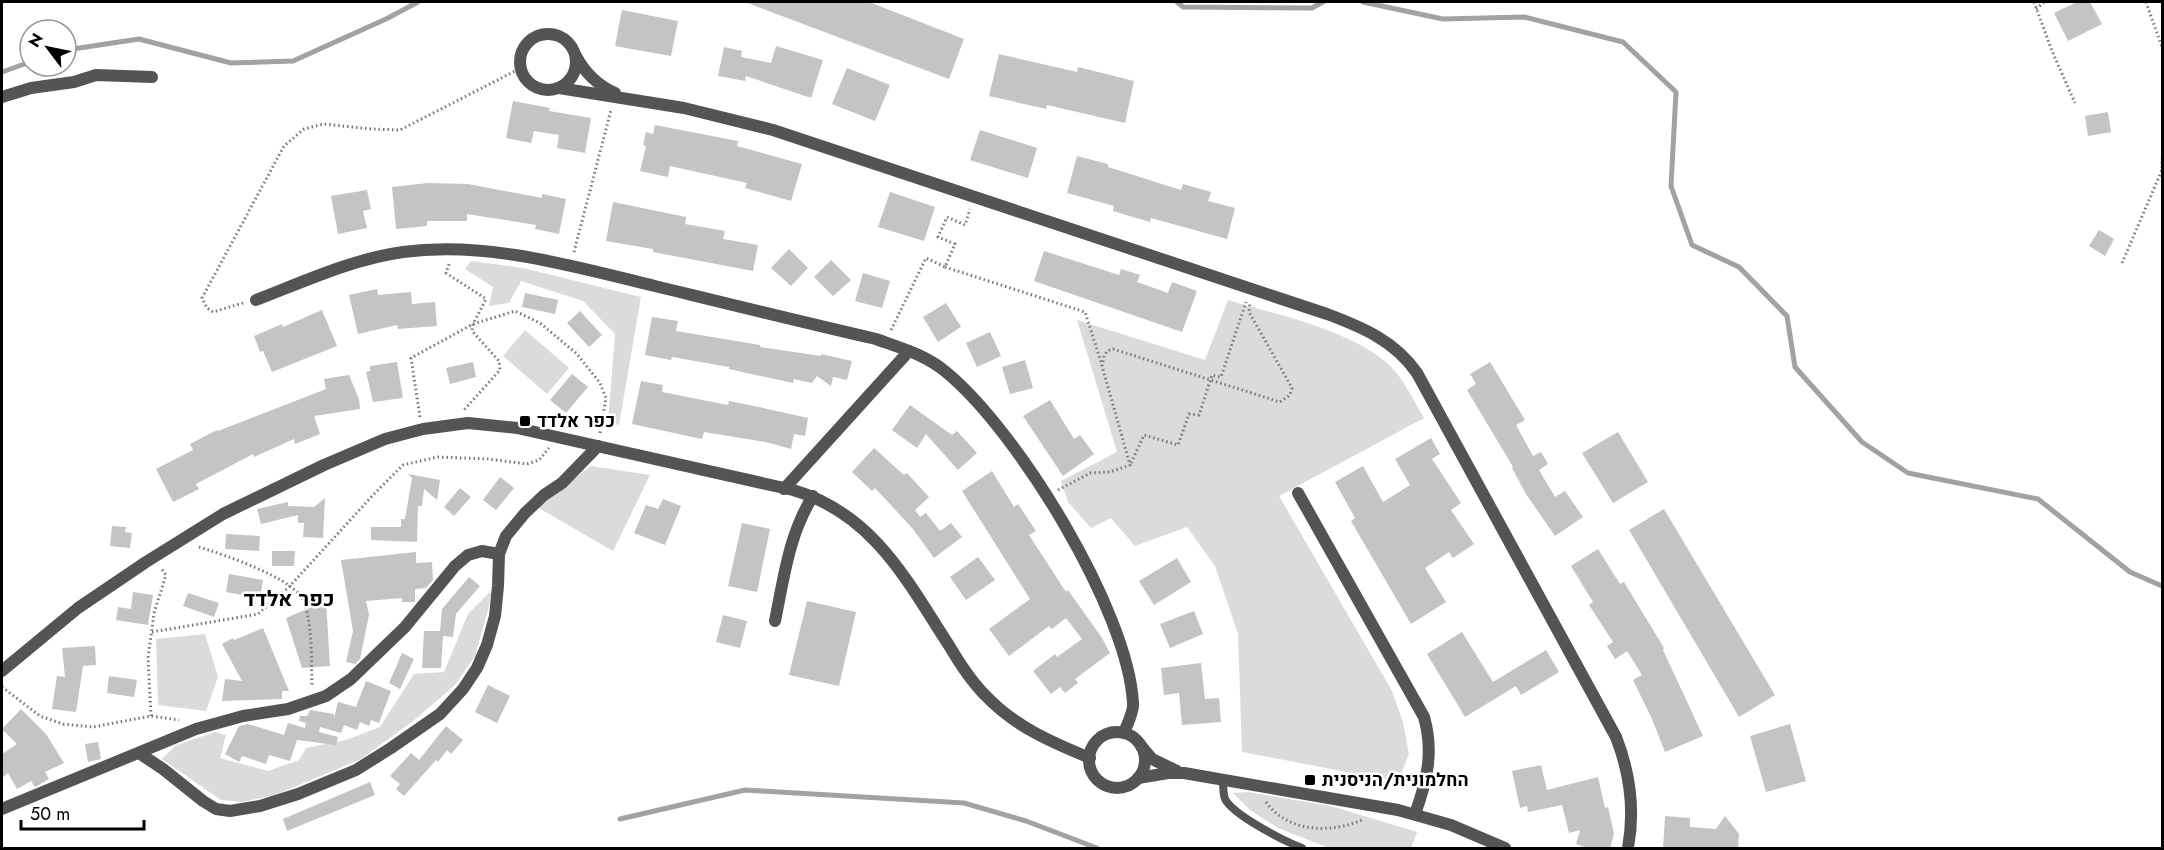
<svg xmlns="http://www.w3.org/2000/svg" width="2164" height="850" viewBox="0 0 2164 850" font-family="Jost,Heebo,sans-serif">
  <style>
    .green { fill: #dbdbdb }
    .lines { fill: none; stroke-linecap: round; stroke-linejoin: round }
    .stream { stroke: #a2a2a2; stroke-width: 5 }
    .building { fill: #c4c4c4 }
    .path { stroke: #767676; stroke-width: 3; stroke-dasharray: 1.5 3; stroke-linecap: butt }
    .service { stroke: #545454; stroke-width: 8 }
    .minor { stroke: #545454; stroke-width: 12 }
    .tertiary { stroke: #545454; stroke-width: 12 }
    .poi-dot { fill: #000; stroke: #fff; stroke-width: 2 }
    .labels { text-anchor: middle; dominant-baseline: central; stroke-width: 5; stroke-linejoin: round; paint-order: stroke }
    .poi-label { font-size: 18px; font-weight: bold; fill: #000; stroke: #fff; text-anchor: start }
    .quarter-label { font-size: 21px; font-weight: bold; fill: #000; stroke: #fff }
  </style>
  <rect width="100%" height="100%" fill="#fff"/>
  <g class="green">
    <polygon points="471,261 523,268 641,297 619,425 608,422 615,334 583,301 521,281 509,303 489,306 493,287 465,269"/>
    <path d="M1228,300C1278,315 1360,332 1395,371C1406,384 1415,403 1424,418L1279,496L1392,691L1403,722L1409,754L1399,779L1378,778L1242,752L1238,634L1215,566L1187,527L1135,546L1111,518L1091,528L1068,502L1061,481L1117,452L1077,320L1205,360Z"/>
    <polygon points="525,330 569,368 547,394 503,356"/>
    <polygon points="591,466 650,475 613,551 537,507"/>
    <polygon points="492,590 488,610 475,656 455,685 412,722 361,759 275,795 242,802 221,800 162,759 176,745 215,732 226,735 220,758 268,771 299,760 306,748 346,740 380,727 414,674 444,672 468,614"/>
    <polygon points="205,634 218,677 206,711 158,705 156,639"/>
    <polygon points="1248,792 1331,806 1417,832 1411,848 1329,848 1278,828 1250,810 1233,793"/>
  </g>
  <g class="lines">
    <g class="stream">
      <polyline points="1177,2 1183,7 1312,8 1323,2"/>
      <polyline points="1363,2 1443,19 1524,17 1623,42 1676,92 1671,186 1692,245 1739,267 1787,316 1795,367 1862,442 1908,473 2038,499 2130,572 2162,586"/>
      <polyline points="66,50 139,39 231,63 293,61 386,19 418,2"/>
      <polyline points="2,72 30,62"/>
      <polyline points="620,819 745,790 964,803 1026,821 1097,848"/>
    </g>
  </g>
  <g class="building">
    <polygon points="745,2 869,2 964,39 949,79"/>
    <polygon points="2077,2 2090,2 2102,24 2068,41 2054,13"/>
    <polygon points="622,10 678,21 671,56 615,46"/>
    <polygon points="776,46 823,60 811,98 746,76 745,81 718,76 724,47 742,51 741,57 771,63"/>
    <polygon points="999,54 1077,72 1078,67 1134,81 1125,123 1047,105 1046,109 989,96"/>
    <polygon points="847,68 890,85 875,121 832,104"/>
    <polygon points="513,101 550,108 549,111 591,118 585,153 557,148 559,135 534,131 531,143 506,138"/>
    <polygon points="2108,112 2111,132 2088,136 2085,116"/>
    <polygon points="655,125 738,141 737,146 802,164 791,201 745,188 747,183 670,166 668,177 640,171 646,146 643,145 646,132 653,134"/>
    <polygon points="980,130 1037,148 1028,178 970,160"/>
    <polygon points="1077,156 1108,164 1108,167 1181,190 1183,184 1211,192 1208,201 1235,208 1227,239 1151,218 1150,222 1113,211 1114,206 1067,193"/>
    <polygon points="428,183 468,184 542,198 542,194 566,199 559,234 535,229 536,225 467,214 467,221 427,221 427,226 396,229 392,187"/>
    <polygon points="367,190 371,209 363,211 367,228 338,234 331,196"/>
    <polygon points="890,192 935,207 924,241 878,227"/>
    <polygon points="613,202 686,217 685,224 725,231 723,239 758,245 753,271 653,252 653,249 606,241"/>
    <polygon points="2099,230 2114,239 2105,256 2089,246"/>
    <polygon points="789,249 808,268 791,286 771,268"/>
    <polygon points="1044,251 1119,275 1121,269 1140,275 1137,282 1168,293 1172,282 1197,291 1182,332 1034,281"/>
    <polygon points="831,260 851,280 833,296 814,277"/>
    <polygon points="863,273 890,281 882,308 855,301"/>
    <polygon points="377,289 378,295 411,292 412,304 435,302 437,326 398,329 397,325 358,334 349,295"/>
    <polygon points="525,293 558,300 555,314 522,307"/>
    <polygon points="946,303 961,327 938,342 923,317"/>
    <polygon points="322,310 337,346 272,372 263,351 260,352 254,336 282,324 283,327"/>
    <polygon points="580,311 602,335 589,347 567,323"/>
    <polygon points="652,317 678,321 676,331 760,345 760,347 821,356 821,354 852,361 847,380 833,377 831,386 817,376 812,383 794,379 793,383 729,369 729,367 672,357 671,360 645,355"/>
    <polygon points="990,332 1001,356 977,367 966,343"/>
    <polygon points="1025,360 1033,388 1010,394 1002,367"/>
    <polygon points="397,362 403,398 373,402 366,372 370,371 370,366"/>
    <polygon points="473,362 476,377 450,384 446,368"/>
    <polygon points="1490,362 1525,420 1516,425 1533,456 1541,452 1548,464 1539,470 1555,497 1565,491 1583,517 1555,536 1526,494 1512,468 1513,467 1467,390 1476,384 1470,374"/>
    <polygon points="572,374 588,387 566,413 550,400"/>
    <polygon points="349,375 359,399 360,409 314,416 320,434 295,444 294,439 254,457 253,454 196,484 199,489 173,502 156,469 193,450 190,444 217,430 218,431 326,389 324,379"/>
    <polygon points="641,381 663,385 662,392 728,405 729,401 759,407 808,418 805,436 794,434 791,449 766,442 704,432 702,439 632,424"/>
    <polygon points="1050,400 1074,439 1080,435 1094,454 1063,476 1023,416"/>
    <polygon points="910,405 952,435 957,431 977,453 958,470 926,434 917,448 892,430"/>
    <polygon points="1618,432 1648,482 1613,503 1582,453"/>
    <polygon points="1431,438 1440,454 1432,459 1461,503 1451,510 1474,544 1453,558 1449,552 1425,568 1446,602 1411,624 1351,521 1355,518 1335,482 1363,466 1383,502 1410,485 1395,459"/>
    <polygon points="874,448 904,475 907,473 929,497 915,510 920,517 926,513 940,531 951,523 962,537 934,558 913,529 875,488 872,491 852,472"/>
    <polygon points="992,471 1014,507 1018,504 1036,531 1029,535 1066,592 1068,590 1102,638 1110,653 1075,679 1078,683 1065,693 1060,687 1051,694 1033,671 1055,654 1057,657 1082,639 1066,618 1052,629 1049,626 1009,656 989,629 1030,599 962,491"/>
    <polygon points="408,474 440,480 437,500 424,489 422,506 418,506 417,542 371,540 371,527 401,527 401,519 405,519 412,478"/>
    <polygon points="500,477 514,488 496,510 483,500"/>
    <polygon points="460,488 471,497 454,516 444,507"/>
    <polygon points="325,498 323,538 303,537 304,523 298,523 298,515 261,524 257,509 288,502 288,506 314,507"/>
    <polygon points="663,499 681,506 665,545 634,533 646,505 658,509"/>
    <polygon points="1664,509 1775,695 1739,717 1629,530"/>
    <polygon points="742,523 770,529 757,592 728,586"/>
    <polygon points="112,526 126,527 125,532 132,533 130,548 110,546"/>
    <polygon points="226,534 260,536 259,551 225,549"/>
    <polygon points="1598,549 1620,584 1624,582 1664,648 1663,650 1703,736 1665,752 1652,719 1633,680 1642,675 1627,651 1615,659 1607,646 1613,642 1589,605 1593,602 1571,566"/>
    <polygon points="272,551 295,551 294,566 272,566"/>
    <polygon points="416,552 416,563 432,562 433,580 426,588 415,589 415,602 402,602 402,598 366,601 369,615 360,659 355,664 346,662 353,631 341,560"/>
    <polygon points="978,557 995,580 966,600 950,577"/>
    <polygon points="1177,558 1191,582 1154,605 1139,581"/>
    <polygon points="229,574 263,580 260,598 226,592"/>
    <polygon points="469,577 480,586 456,614 453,637 443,636 441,668 422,668 424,631 440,631 442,609"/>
    <polygon points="133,592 153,595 148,625 116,620 118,607 131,609"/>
    <polygon points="188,593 219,603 214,617 183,606"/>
    <polygon points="326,601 330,666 302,668 286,618"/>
    <polygon points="807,601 856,612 839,686 789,675"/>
    <polygon points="1194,611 1203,634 1170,648 1160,624"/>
    <polygon points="723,615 747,621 740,648 716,642"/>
    <polygon points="263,628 289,691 282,691 282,699 222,701 225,679 242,681 222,644 233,638 234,640"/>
    <polygon points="1462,632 1493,682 1546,650 1559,672 1521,695 1516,686 1465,717 1427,654"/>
    <polygon points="95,646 96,665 83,666 76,712 52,709 57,676 65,677 62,648"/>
    <polygon points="402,653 414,659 400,689 389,683"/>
    <polygon points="1201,663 1205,699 1219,698 1221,722 1182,725 1179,693 1164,695 1161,668"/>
    <polygon points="109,676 137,680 134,697 107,693"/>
    <polygon points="366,681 391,691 379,723 371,720 369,726 360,722 357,730 344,725 341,733 320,727 319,732 338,737 336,745 297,740 290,761 269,755 266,764 242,756 239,762 225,754 239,726 248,724 284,735 288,723 305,728 306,723 299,721 300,716 307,716 310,710 334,714 334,718 338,702 356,707"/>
    <polygon points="488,685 510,696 497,723 475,712"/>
    <polygon points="21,709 46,734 64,763 45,772 49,779 37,786 35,787 31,781 17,789 8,773 2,778 2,754 17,744 2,729"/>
    <polygon points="1790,724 1806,781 1766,792 1750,736"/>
    <polygon points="446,726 463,740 451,754 447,750 438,762 436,760 404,796 396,789 400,784 390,776 411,753 419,760"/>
    <polygon points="98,742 101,759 88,762 85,744"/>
    <polygon points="1541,765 1547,790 1598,777 1605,808 1608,807 1614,834 1610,849 1590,849 1576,844 1580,830 1569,833 1562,805 1528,812 1527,806 1520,808 1512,771"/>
    <polygon points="370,782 375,795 287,831 283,819"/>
    <polygon points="1665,816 1690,818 1690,827 1716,829 1725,816 1739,834 1738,849 1663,849"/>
  </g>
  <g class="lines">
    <g class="path">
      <polyline points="2034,2 2052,51 2075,103"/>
      <polyline points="2146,2 2162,47"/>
      <polyline points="2036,9 2044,2"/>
      <polyline points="574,252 611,110"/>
      <polyline points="2122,263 2162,170 2162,158"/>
      <polyline points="449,264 446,273 486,299 473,324 472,331 499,361 500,370 464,410"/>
      <polyline points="945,267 1085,312 1102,365"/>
      <polyline points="243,303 213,312 207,308 202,298 284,146 304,129 324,124 371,129 400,130 521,68"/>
      <polyline points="891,330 926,258 945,267 955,244 938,237 947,217 965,225 970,209"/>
      <polyline points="420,417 411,358 473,324 515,311 540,323 577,354 600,383 606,398 600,433"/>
      <polyline points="1131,463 1144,435 1178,445 1189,414 1199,415 1212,375 1221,377 1246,302"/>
      <polyline points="1058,490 1090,473 1110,472 1130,465 1102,366 1104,357 1107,351 1113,349 1280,402 1290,395 1292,388 1249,312 1250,303"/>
      <path d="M199,547C222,554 297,579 304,602C313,629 311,658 312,686"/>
      <polyline points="152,632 258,614 289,587 374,494 403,465 438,457 488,459 527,464 539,460 549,448"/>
      <polyline points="2,687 40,716 63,724 93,727 151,716 179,720"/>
      <polyline points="151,716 148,658 154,613 166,575 161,568"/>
      <path d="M1266,802C1288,833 1332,834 1364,819"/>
    </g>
    <path class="service" d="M1223,780C1223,786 1223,793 1225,799C1233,815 1284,841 1302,848"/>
    <g class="minor">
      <circle cx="548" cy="62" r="28"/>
      <path d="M576,56C585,73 597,85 615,93"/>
      <path d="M559,88L684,108L773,130L1327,314C1362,327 1395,341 1417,373L1616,737C1630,773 1635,810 1628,848"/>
      <polyline points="2,97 31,88 74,82 96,75 152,77"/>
      <path d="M256,300C303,282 352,259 403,252C488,241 572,266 655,286C729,304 802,322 876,339C901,348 926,355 946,372C1017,430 1128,610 1133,703C1134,712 1127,724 1124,733"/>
      <polyline points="784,489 909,351"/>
      <path d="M1298,493L1424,717C1434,752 1427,781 1415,814"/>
      <path d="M775,621C784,577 789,534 813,496"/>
      <polyline points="1141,746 1152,759 1177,771"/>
      <polyline points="139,753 163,769 203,801 216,809 230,811 260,806 298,794 356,770 391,748 440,714 463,689 477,668 487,645 495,616 498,586 499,554 506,536 525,513 544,495 562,483 598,446"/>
      <polyline points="1138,778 1168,773 1184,773 1398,810 1451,825 1505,848"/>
      <polyline points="2,809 196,729 243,716 288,709 326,696 351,679 405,627 455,566 468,555 482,551 499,554"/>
    </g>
    <g class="tertiary">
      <path d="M2,671L78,608L146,562L223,514L324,465L385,439L423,429L468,423L517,428L793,490C874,514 907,581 950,647C960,664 971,681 985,695C1014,726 1051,742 1090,758"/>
      <circle cx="1117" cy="760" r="28"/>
    </g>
  </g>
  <g class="poi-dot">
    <rect x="519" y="415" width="12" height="12" rx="3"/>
    <rect x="1304" y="774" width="12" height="12" rx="3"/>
  </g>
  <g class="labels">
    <g class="poi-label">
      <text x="537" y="421">כפר אלדד</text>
      <text x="1322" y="780">החלמונית/הניסנית</text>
    </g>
    <g class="quarter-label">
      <text x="289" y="599">כפר אלדד</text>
    </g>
  </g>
  <rect width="2164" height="850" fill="none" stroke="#000000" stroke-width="6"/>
  <g transform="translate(48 48) rotate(302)"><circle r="28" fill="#ffffff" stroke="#999999" stroke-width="1.5"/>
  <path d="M0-4.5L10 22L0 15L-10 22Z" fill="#000000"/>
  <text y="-9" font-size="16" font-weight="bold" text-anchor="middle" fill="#000000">N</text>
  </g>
  <path d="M21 820v9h123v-9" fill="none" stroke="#000000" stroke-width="3"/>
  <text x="30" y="820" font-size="18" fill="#000000" stroke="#ffffff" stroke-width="4.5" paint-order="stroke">50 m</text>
</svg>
